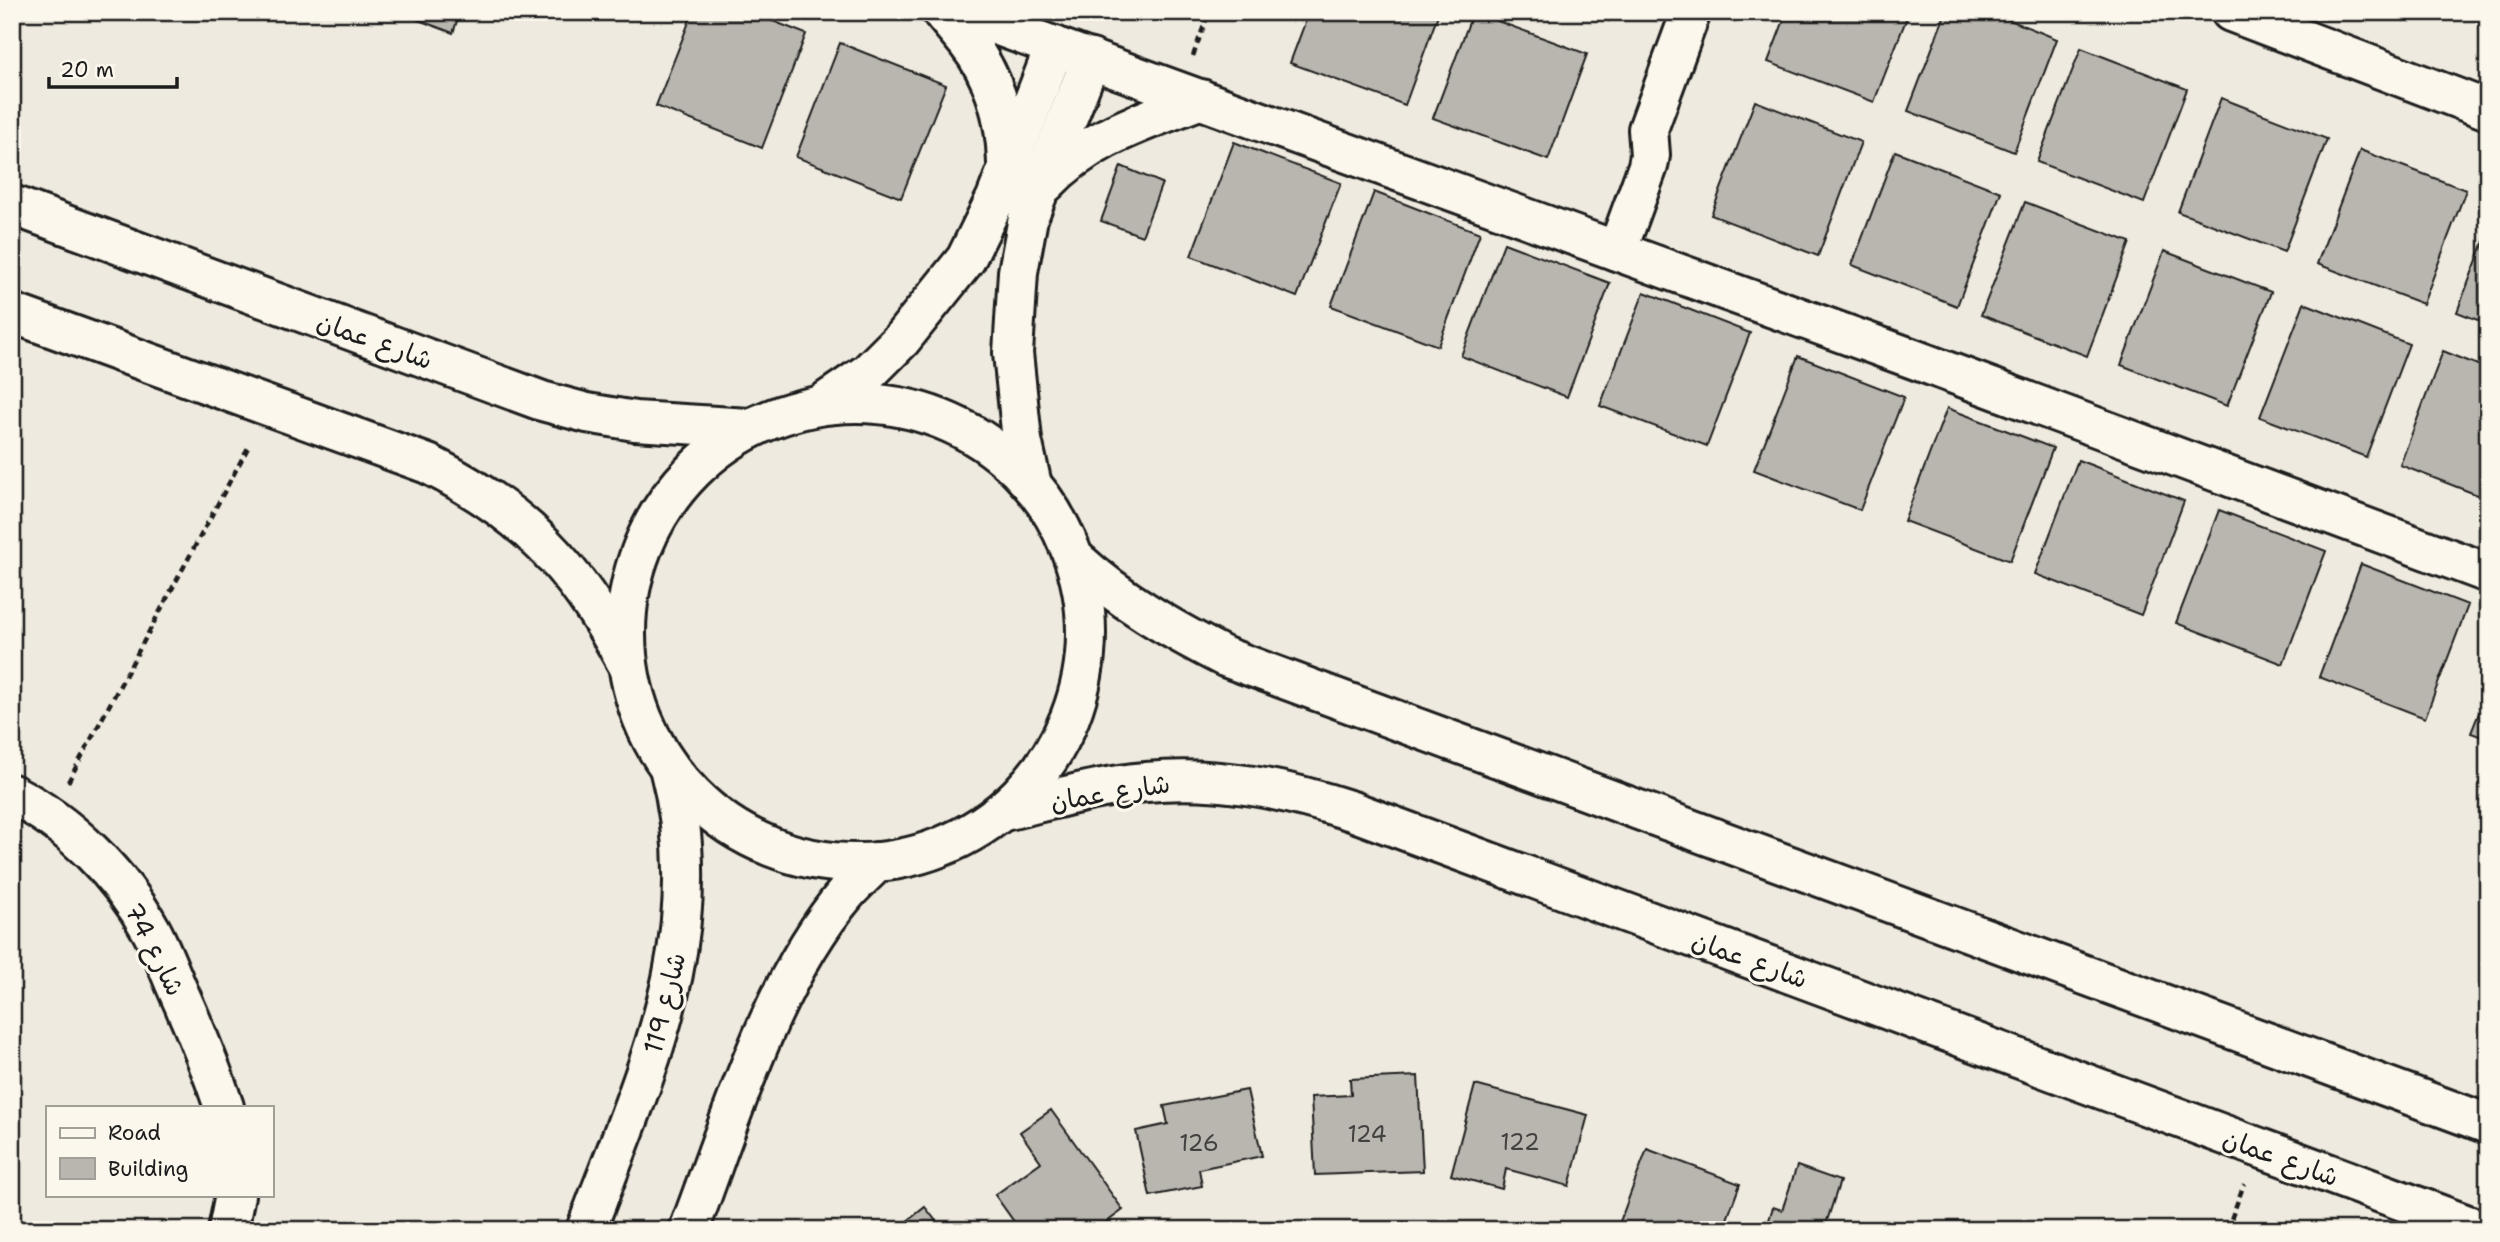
<svg xmlns="http://www.w3.org/2000/svg" width="2500" height="1242" viewBox="0 0 2500 1242" font-family="'Shantell Sans','Playpen Sans Arabic',sans-serif">
  <style>
    .building { fill: #b9b6af; stroke: #1c1c1c; stroke-width: 2 }
    .lines { fill: none; stroke-linecap: round; stroke-linejoin: round }
    .minor-casing { stroke: #1c1c1c; stroke-width: 44 }
    .major-casing { stroke: #1c1c1c; stroke-width: 44 }
    .path { stroke: #1c1c1c; stroke-width: 4.5; stroke-dasharray: 7 5; stroke-linecap: butt }
    .minor { stroke: #fbf7ec; stroke-width: 38 }
    .major { stroke: #fbf7ec; stroke-width: 38 }
    .labels { text-anchor: middle; dominant-baseline: central; stroke-width: 6; stroke-linejoin: round; paint-order: stroke }
    .number-label { font-size: 23px; fill: #434241 }
    .street-label { font-size: 26px; fill: #1c1c1c; stroke: #fbf7ec }
  </style>
  <rect width="100%" height="100%" fill="#eeeadf"/>
  <filter id="ink" filterUnits="userSpaceOnUse"><feTurbulence type="fractalNoise" baseFrequency=".0143" numOctaves="2"/><feDisplacementMap in="SourceGraphic" scale="14" xChannelSelector="R" yChannelSelector="G"/><feConvolveMatrix kernelMatrix="1 2 1 2 8 2 1 2 1" color-interpolation-filters="sRGB"/></filter>
  <g filter="url(#ink)">
    <g class="building">
      <polygon points="397,12 460,12 453,33"/>
      <polygon points="693,12 750,12 806,34 762,148 656,106"/>
      <polygon points="1309,12 1439,12 1405,105 1290,63"/>
      <polygon points="1473,12 1587,54 1548,160 1433,118"/>
      <polygon points="1586,12 1612,12 1609,21"/>
      <polygon points="1787,12 1909,12 1874,102 1768,62"/>
      <polygon points="1946,12 1990,12 2057,39 2014,152 1908,111"/>
      <polygon points="2467,12 2488,12 2488,22"/>
      <polygon points="840,43 946,85 901,198 796,157"/>
      <polygon points="2081,48 2187,89 2144,203 2037,162"/>
      <polygon points="2221,98 2327,139 2284,252 2178,212"/>
      <polygon points="1755,101 1861,142 1818,256 1711,215"/>
      <polygon points="1234,142 1341,183 1297,297 1191,256"/>
      <polygon points="2360,150 2466,190 2423,304 2317,264"/>
      <polygon points="1895,151 2001,192 1957,306 1852,265"/>
      <polygon points="1121,166 1162,183 1142,236 1101,221"/>
      <polygon points="1374,192 1480,233 1438,346 1331,306"/>
      <polygon points="2025,202 2130,242 2087,356 1981,315"/>
      <polygon points="2488,231 2488,324 2457,312"/>
      <polygon points="1504,243 1610,283 1567,397 1461,356"/>
      <polygon points="2164,251 2271,292 2227,406 2121,365"/>
      <polygon points="1644,292 1750,333 1707,446 1600,406"/>
      <polygon points="2304,303 2409,344 2366,457 2260,417"/>
      <polygon points="2443,351 2488,369 2488,499 2400,465"/>
      <polygon points="1798,356 1904,397 1860,510 1754,470"/>
      <polygon points="1947,408 2053,448 2010,561 1904,521"/>
      <polygon points="2078,460 2184,501 2141,615 2035,574"/>
      <polygon points="2219,510 2326,551 2283,664 2176,623"/>
      <polygon points="2361,564 2468,605 2425,718 2319,677"/>
      <polygon points="2488,690 2488,739 2471,733"/>
      <polygon points="1418,1076 1423,1171 1315,1175 1311,1097 1351,1095 1350,1079"/>
      <polygon points="1475,1085 1588,1115 1569,1186 1506,1169 1502,1189 1451,1175"/>
      <polygon points="1247,1090 1262,1156 1199,1169 1202,1186 1150,1196 1136,1131 1168,1124 1164,1106"/>
      <polygon points="1051,1110 1123,1210 1096,1230 1020,1230 995,1195 1041,1162 1020,1132"/>
      <polygon points="1647,1149 1740,1184 1723,1230 1626,1230 1618,1227"/>
      <polygon points="1797,1166 1840,1181 1824,1230 1766,1230 1773,1207 1782,1210"/>
      <polygon points="925,1207 943,1230 896,1230"/>
    </g>
    <g class="lines">
      <defs>
        <g id="minor">
          <path d="M942,12C950,22 959,32 967,42C995,77 1006,119 1007,163"/>
          <polyline points="960,12 1911,358 2488,573"/>
          <polyline points="2231,12 2488,110"/>
          <path d="M1045,184C1087,138 1145,121 1201,99"/>
          <polyline points="1617,251 1648,166 1650,155 1648,129 1691,12"/>
          <polyline points="824,403 868,373 901,340 966,259 996,198 1055,46"/>
          <polyline points="1032,485 1022,440 1013,353 1018,272 1028,218 1091,59"/>
          <path d="M12,794C70,824 120,874 151,930C162,950 170,973 179,993C196,1031 211,1068 224,1107"/>
          <polyline points="228,1230 235,1195"/>
          <path d="M586,1230C644,1075 714,936 669,767"/>
          <path d="M689,1230C731,1120 770,983 847,892C856,882 867,872 877,862"/>
        </g>
        <g id="major">
          <polyline points="12,205 542,401 587,413 635,421 749,428"/>
          <path d="M12,313L428,464C524,512 575,566 625,660"/>
          <circle cx="856" cy="633" r="230"/>
          <path d="M1075,559C1120,600 1170,629 1225,657L2488,1124"/>
          <path d="M1004,811C1051,800 1098,786 1146,782C1217,775 1285,789 1352,811L2481,1230"/>
        </g>
      </defs>
      <use href="#minor" class="minor-casing"/>
      <use href="#major" class="major-casing"/>
      <g class="path">
        <polyline points="1193,56 1206,20"/>
        <polyline points="68,782 250,444"/>
        <polyline points="2227,1230 2244,1184"/>
      </g>
      <use href="#minor" class="minor"/>
      <use href="#major" class="major"/>
    </g>
  </g>
  <g class="labels">
    <g class="number-label">
      <text x="1367" y="1134">124</text>
      <text x="1520" y="1142">122</text>
      <text x="1199" y="1143">126</text>
    </g>
    <g class="street-label">
      <text transform="translate(375 340) rotate(20)">شارع عمان</text>
      <text transform="translate(1110 792) rotate(-9)">شارع عمان</text>
      <text transform="translate(155 949) rotate(63)">شارع 74</text>
      <text transform="translate(1750 959) rotate(20)">شارع عمان</text>
      <text transform="translate(664 1003) rotate(-76)">شارع 119</text>
      <text transform="translate(2281 1157) rotate(20)">شارع عمان</text>
    </g>
  </g>
  <rect width="2500" height="1242" fill="none" stroke="#fbf7ec" stroke-width="42"/>
  <rect x="21" y="21" width="2458" height="1200" fill="none" stroke="#1c1c1c" stroke-width="2.5" filter="url(#ink)"/>
  <rect x="46" y="1106" width="228" height="91" fill="#fbf7ec" stroke="#a29f99" stroke-width="2"/>
  <rect x="60" y="1128" width="35" height="10" fill="#fbf7ec" stroke="#a29f99" stroke-width="2"/>
  <text x="108" y="1140" font-size="21" fill="#1c1c1c">Road</text>
  <rect x="60" y="1158" width="35" height="21" fill="#b9b6af" stroke="#a29f99" stroke-width="2"/>
  <text x="108" y="1176" font-size="21" fill="#1c1c1c">Building</text>
  <path d="M49 77v10h128v-10" fill="none" stroke="#1c1c1c" stroke-width="3.5"/>
  <text x="60" y="77" font-size="21" fill="#1c1c1c" stroke="#fbf7ec" stroke-width="5" paint-order="stroke">20 m</text>
</svg>
